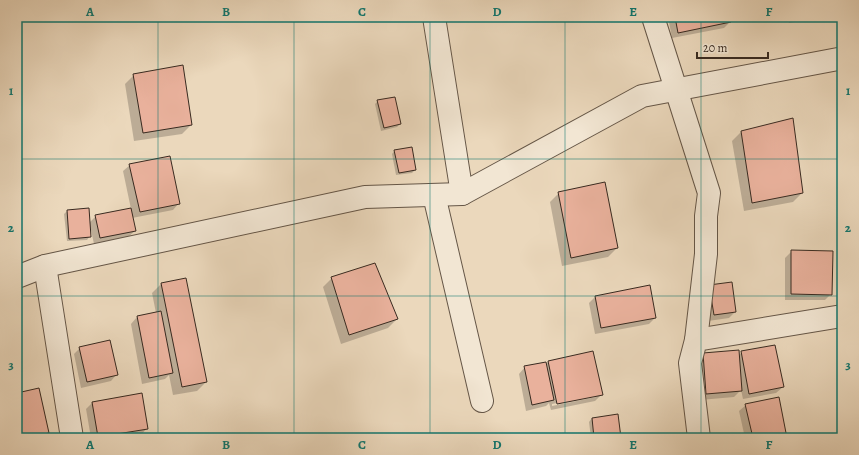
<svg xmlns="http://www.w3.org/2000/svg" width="859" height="455" viewBox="0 0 859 455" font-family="Alegreya,serif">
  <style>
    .shadow { fill: #0003; fill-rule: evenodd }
    .building { fill: #e9b19c; stroke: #382a20 }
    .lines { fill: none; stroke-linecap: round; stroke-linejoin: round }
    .minor-casing { stroke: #655647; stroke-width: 24 }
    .minor { stroke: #f2e6d3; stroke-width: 22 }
    .grid { fill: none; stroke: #0f766e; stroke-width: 1; stroke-opacity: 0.55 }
    .neatline { fill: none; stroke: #0f766e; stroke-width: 1.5 }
    .grid-label { font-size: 13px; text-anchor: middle; font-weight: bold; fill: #0f766e }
  </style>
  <rect width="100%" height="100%" fill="#ebd8bc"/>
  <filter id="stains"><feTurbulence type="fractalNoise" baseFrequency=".005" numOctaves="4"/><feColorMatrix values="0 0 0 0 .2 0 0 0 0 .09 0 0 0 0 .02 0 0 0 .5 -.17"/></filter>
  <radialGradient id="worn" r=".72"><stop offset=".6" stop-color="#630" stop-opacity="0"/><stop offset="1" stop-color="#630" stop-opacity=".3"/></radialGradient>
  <g class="shadow">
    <polygon points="668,17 729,17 730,22 724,28 672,38"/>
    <polygon points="788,17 821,17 789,23"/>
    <polygon points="134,75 191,125 182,134 134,141 125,84"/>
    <polygon points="378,101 400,124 397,127 381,131 375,104"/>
    <polygon points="741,132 802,193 793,202 744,211 732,141"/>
    <polygon points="395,150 415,170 412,173 396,175 392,154"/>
    <polygon points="130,165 179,203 173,210 132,218 135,231 128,237 94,244 91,230 90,230 90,236 87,240 67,241 64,214 67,211 89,223 96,216 131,209 123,171"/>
    <polygon points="559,193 617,248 608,257 562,266 550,202"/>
    <polygon points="792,251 831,294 825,300 785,300 785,258"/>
    <polygon points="332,278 397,319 388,328 341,344 323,287"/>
    <polygon points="185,279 206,382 197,391 173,395 169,375 165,379 142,384 131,324 137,317 156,313 152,293 161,284"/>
    <polygon points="703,293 735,312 729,318 708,321"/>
    <polygon points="595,297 655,318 649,324 595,334 589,303"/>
    <polygon points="80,348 117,374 111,381 81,388 74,354"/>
    <polygon points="742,352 783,387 776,393 743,399 741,390 734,397 700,400 697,360 704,353 738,356"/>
    <path d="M548,362L602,394L595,401L551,410L549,403L546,406L526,411L519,374L525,367L545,365ZM596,395V397L552,406V404Z"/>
    <polygon points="17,394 48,432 42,438 17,438"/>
    <polygon points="92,403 147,428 141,435 122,438 91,438 86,409"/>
    <polygon points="746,405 786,438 745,438 739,411"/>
    <polygon points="592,418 619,438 591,438 589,422"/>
  </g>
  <g class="building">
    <polygon points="675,17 730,17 731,22 678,33"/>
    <polygon points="183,65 192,125 143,133 133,74"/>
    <polygon points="395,97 401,124 384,128 377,100"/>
    <polygon points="793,118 803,193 752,203 741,131"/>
    <polygon points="412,147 416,170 399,173 394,150"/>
    <polygon points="170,156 180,204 140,212 129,164"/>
    <polygon points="605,182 618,248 571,258 558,192"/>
    <polygon points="89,208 91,237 69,239 67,210"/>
    <polygon points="131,208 136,231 100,238 95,215"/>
    <polygon points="791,250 833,251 832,295 791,294"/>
    <polygon points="375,263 398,319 349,335 331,277"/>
    <polygon points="186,278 207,382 182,387 161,283"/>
    <polygon points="732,282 736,312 714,315 709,285"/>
    <polygon points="650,285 656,318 601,328 595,296"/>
    <polygon points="161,311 173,373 149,378 137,316"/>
    <polygon points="110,340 118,375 87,382 79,347"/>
    <polygon points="775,345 784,387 749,394 741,351"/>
    <polygon points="739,350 742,391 706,394 703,353"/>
    <polygon points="593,351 603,395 557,404 548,361"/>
    <polygon points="546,362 554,400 532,405 524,366"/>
    <polygon points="39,388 49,433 23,438 17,438 17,393"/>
    <polygon points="142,393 148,429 98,437 92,402"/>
    <polygon points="779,397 787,438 753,438 745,404"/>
    <polygon points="618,414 621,438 594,438 592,418"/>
  </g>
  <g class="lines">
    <defs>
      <g id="minor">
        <polyline points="434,17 462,194"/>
        <polyline points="653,17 709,193 706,216 706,254 696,340"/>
        <polyline points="434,195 482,401"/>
        <polyline points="45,266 72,438"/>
        <polyline points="17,277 45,266 365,197 462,194 642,96 838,59 842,59"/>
        <polyline points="699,438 690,363 696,340 842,316"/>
      </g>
    </defs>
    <use href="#minor" class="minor-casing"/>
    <use href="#minor" class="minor"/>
  </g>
  <path class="grid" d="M158,17V438M294,17V438M430,17V438M565,17V438M701,17V438M17,159H842M17,296H842"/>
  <rect width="859" height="455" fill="none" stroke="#ebd8bc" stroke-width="44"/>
  <path d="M697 52v6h71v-6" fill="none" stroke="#382a20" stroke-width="2"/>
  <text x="703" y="52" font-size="12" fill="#382a20" stroke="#f2e6d3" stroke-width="3" paint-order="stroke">20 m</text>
  <rect x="22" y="22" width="815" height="411" class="neatline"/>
  <g class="grid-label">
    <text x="90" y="16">A</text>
    <text x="226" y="16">B</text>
    <text x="362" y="16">C</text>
    <text x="497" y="16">D</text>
    <text x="633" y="16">E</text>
    <text x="769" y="16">F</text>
    <text x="11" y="95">1</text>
    <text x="848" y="95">1</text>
    <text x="11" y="232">2</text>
    <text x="848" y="232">2</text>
    <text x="11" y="369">3</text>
    <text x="848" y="369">3</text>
    <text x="90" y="449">A</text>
    <text x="226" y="449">B</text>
    <text x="362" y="449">C</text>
    <text x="497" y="449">D</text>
    <text x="633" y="449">E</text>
    <text x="769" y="449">F</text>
  </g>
  <rect width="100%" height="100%" filter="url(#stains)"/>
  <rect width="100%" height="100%" fill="url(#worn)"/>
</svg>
